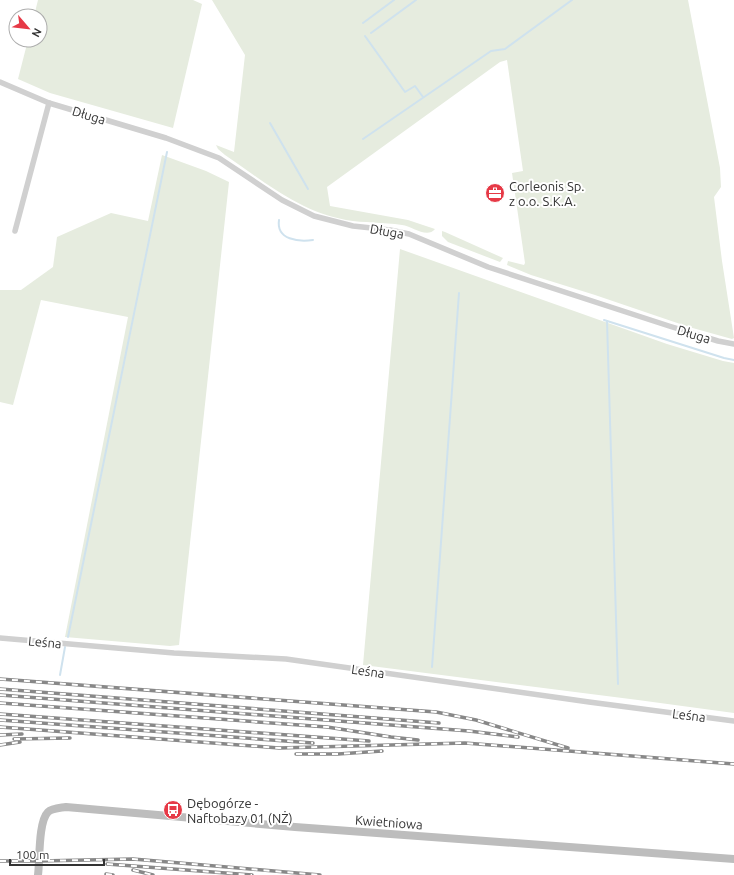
<svg xmlns="http://www.w3.org/2000/svg" width="734" height="875" viewBox="0 0 734 875" font-family="Ubuntu,sans-serif">
  <style>
    .green { fill: #e6ecdf }
    .lines { fill: none; stroke-linecap: round; stroke-linejoin: round }
    .stream { stroke: #cfe2ee; stroke-width: 2 }
    .street { stroke: #d0d0d0; stroke-width: 5.5 }
    .secondary { stroke: #bdbdbd; stroke-width: 8 }
    .rail-casing { stroke: #888; stroke-width: 3.5 }
    .rail { stroke: #fff; stroke-width: 2; stroke-dasharray: 6; stroke-linecap: butt }
    .labels { text-anchor: middle; dominant-baseline: central; stroke-width: 4; stroke-linejoin: round; paint-order: stroke }
    .street-label { font-size: 13px; fill: #333; stroke: #fff }
    .poi-label { font-size: 13px; fill: #333; stroke: #fff; text-anchor: start }
  </style>
  <rect width="100%" height="100%" fill="#fff"/>
  <g class="green">
    <polygon points="38,0 193,0 202,4 173,128 50,93 18,79 28,40 40,40 40,16 34,16"/>
    <path d="M212,0H688L720,168L721,187L714,197L722,261L734,338L732,339L689,327L595,295L531,275L507,265L508,261L524,265L525,263L512,173L523,171L507,60L500,62L327,187L330,206L408,220L435,229C427,239 412,226 402,225C383,222 364,223 346,220C300,212 263,181 225,155L218,149L216,145L234,152L245,55Z"/>
    <polygon points="162,155 206,171 229,182 179,645 170,646 65,637 128,317 41,300 13,405 0,402 0,290 21,290 53,267 57,237 111,213 148,221"/>
    <polygon points="442,231 445,232 503,258 500,262 448,242 442,236"/>
    <polygon points="400,249 667,344 723,361 734,363 734,713 638,700 363,665"/>
  </g>
  <g class="lines">
    <g class="stream">
      <polyline points="363,23 394,0"/>
      <polyline points="371,33 416,0"/>
      <polyline points="365,36 405,92 415,86 423,97"/>
      <polyline points="270,123 308,189"/>
      <polyline points="363,139 491,51 505,49 572,0"/>
      <path d="M279,220C276,240 299,242 313,240"/>
      <polyline points="604,320 724,358 734,360"/>
      <polyline points="607,321 618,684"/>
      <polyline points="68,637 167,152"/>
      <polyline points="432,667 459,293"/>
      <polyline points="60,675 65,647"/>
    </g>
    <g class="street">
      <polyline points="0,82 49,103 166,138 219,158 282,200 314,216 353,226 390,230 409,234 488,267 669,326 718,341 734,344"/>
      <polyline points="15,231 49,103"/>
      <polyline points="0,638 174,653 286,659 589,702 734,721"/>
    </g>
    <path class="secondary" d="M38,875C40,861 38,822 48,812C52,808 60,808 66,807L295,827L734,859"/>
    <defs>
      <g id="rail">
        <polyline points="0,679 436,712 476,720 568,748"/>
        <polyline points="0,689 439,723"/>
        <polyline points="0,695 469,731 518,737"/>
        <polyline points="0,703 327,727 391,737 418,740"/>
        <polyline points="0,714 369,741"/>
        <polyline points="0,720 313,743"/>
        <polyline points="0,727 279,748 465,743 734,764"/>
        <polyline points="0,735 22,734"/>
        <polyline points="14,739 70,738"/>
        <polyline points="0,745 20,742"/>
        <polyline points="296,754 338,754 382,751"/>
        <polyline points="0,861 40,861 133,859 320,875"/>
        <polyline points="107,864 252,875"/>
        <polyline points="133,870 153,875"/>
        <polyline points="106,874 113,875"/>
      </g>
    </defs>
    <use href="#rail" class="rail-casing"/>
    <use href="#rail" class="rail"/>
  </g>
  <defs>
    <symbol id="office-disc" viewBox="-11 -11 22 22"><circle r="9.5" fill="#e63946" stroke="#fff"/><path d="M-6-3h4V-5.5h4V-3h4V5H-6ZM-1-4.5V-3h2v-1.5ZM-6 0V1H6V0Z" fill="#fff"/></symbol>
    <symbol id="bus-disc" viewBox="-11 -11 22 22"><circle r="9.5" fill="#e63946" stroke="#fff"/><path d="M-5-6H5V4H4V6H2V4H-2V6H-4V4H-5ZM-3.5-4V0h7V-4ZM-3.5 1.2v1.5H-2V1.2ZM2 1.2v1.5H3.5V1.2Z" fill="#fff"/></symbol>
  </defs>
  <g fill-rule="evenodd">
    <use href="#office-disc" x="484" y="182" width="22" height="22"/>
    <use href="#bus-disc" x="162" y="799" width="22" height="22"/>
  </g>
  <g class="labels">
    <g class="street-label">
      <text transform="translate(89 115) rotate(17)">Długa</text>
      <text transform="translate(387 231) rotate(10)">Długa</text>
      <text transform="translate(694 334) rotate(17)">Długa</text>
      <text transform="translate(45 642) rotate(5)">Leśna</text>
      <text transform="translate(368 671) rotate(8)">Leśna</text>
      <text transform="translate(689 715) rotate(7)">Leśna</text>
      <text transform="translate(389 822) rotate(4)">Kwietniowa</text>
    </g>
    <g class="poi-label">
      <text x="509" y="186">Corleonis Sp.<tspan x="509" dy="15">z o.o. S.K.A.</tspan></text>
      <text x="187" y="803">Dębogórze -<tspan x="187" dy="15">Naftobazy 01 (NŻ)</tspan></text>
    </g>
  </g>
  <g transform="translate(28 28) rotate(118)"><circle r="19" fill="#ffffff" stroke="#adadad"/>
  <path d="M0-3L7 15L0 10L-7 15Z" fill="#e63946"/>
  <text y="-6" font-size="11" font-weight="bold" text-anchor="middle" fill="#333333">N</text>
  </g>
  <path d="M10 859v6h94v-6" fill="none" stroke="#333333" stroke-width="2"/>
  <text x="16" y="859" font-size="12" fill="#333333" stroke="#ffffff" stroke-width="3" paint-order="stroke">100 m</text>
</svg>
